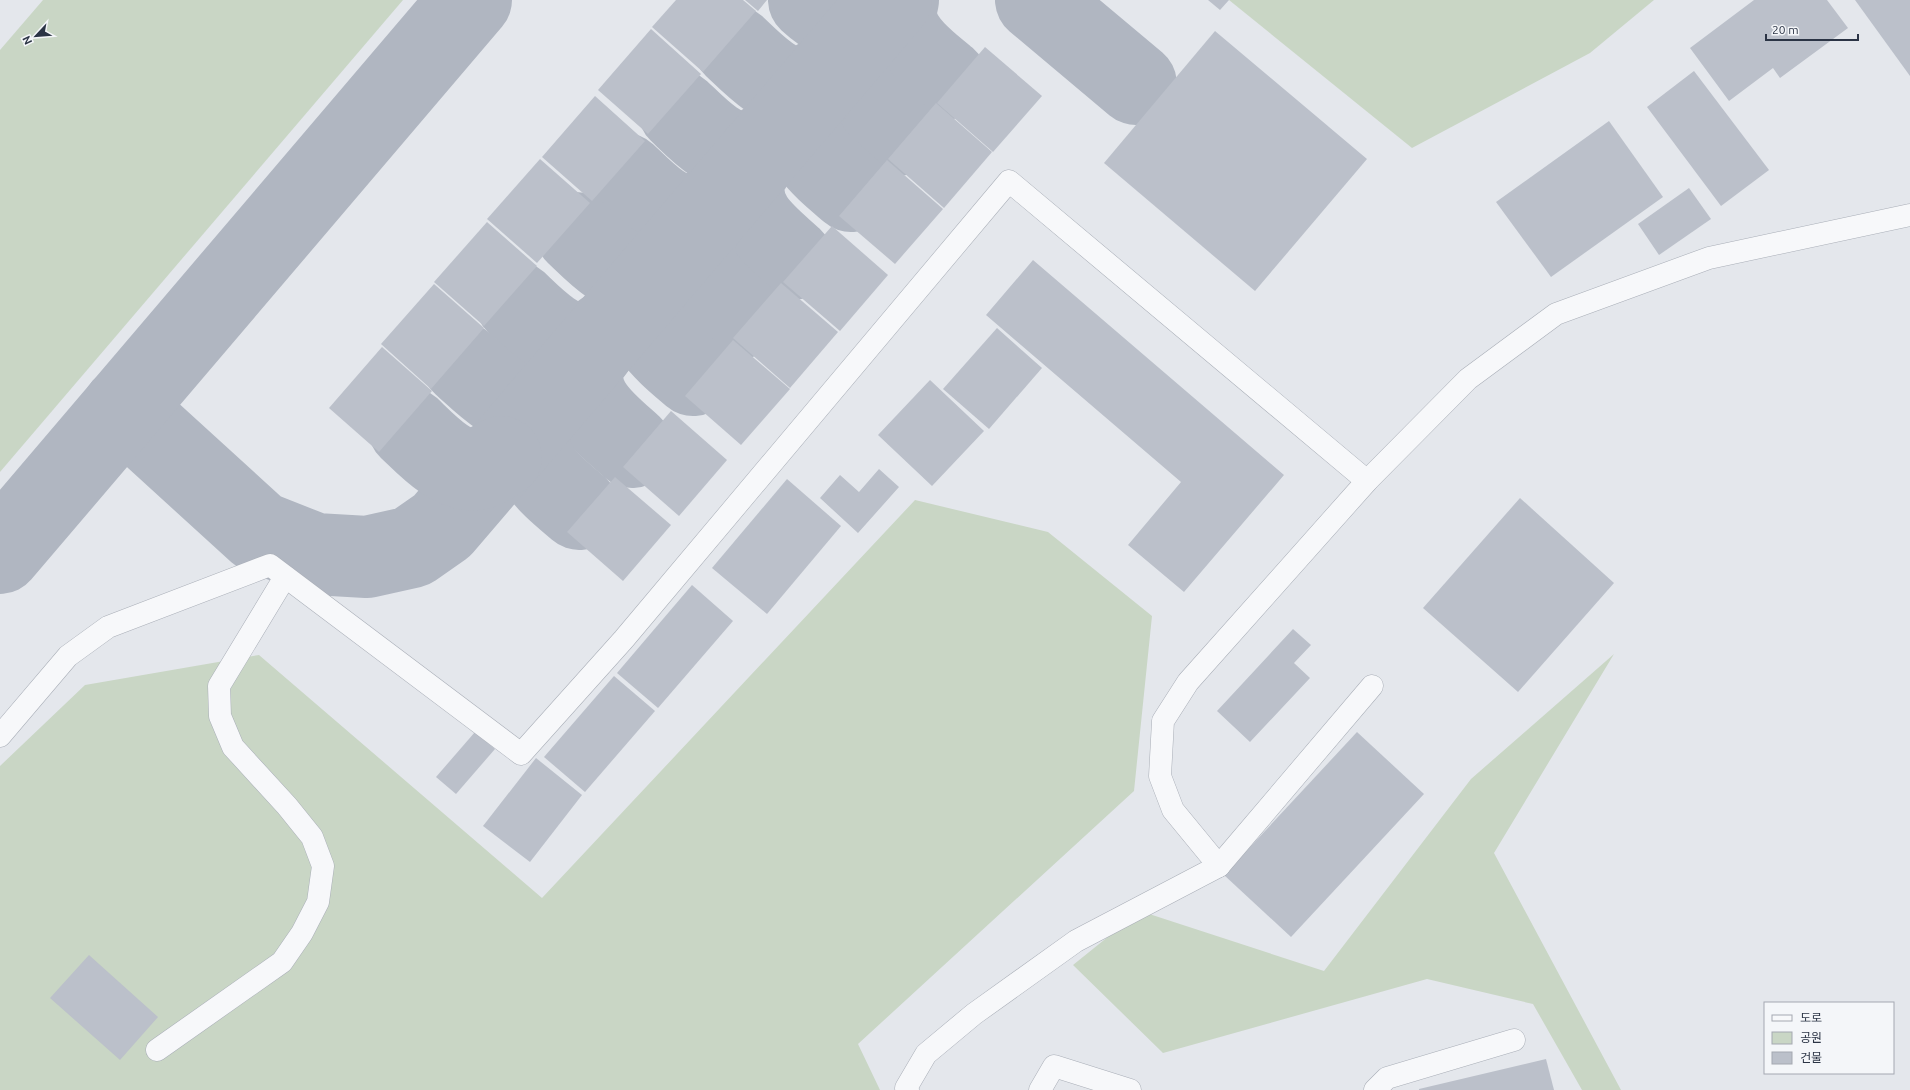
<svg xmlns="http://www.w3.org/2000/svg" width="1910" height="1090" viewBox="0 0 1910 1090" font-family="Ubuntu,'Noto Sans KR',sans-serif">
  <style>
    .green { fill: #c9d6c5 }
    .lines { fill: none; stroke-linecap: round; stroke-linejoin: round }
    .taxiway { stroke: #b0b6c1; stroke-width: 82 }
    .building { fill: #bbc0ca }
    .minor-casing { stroke: #a9aeb7; stroke-width: 23 }
    .minor { stroke: #f7f8fa; stroke-width: 22 }
  </style>
  <rect width="100%" height="100%" fill="#e4e7ec"/>
  <g class="green">
    <polygon points="43,0 403,0 0,472 0,50"/>
    <polygon points="1229,0 1654,0 1590,53 1412,148"/>
    <polygon points="915,500 1048,532 1152,616 1134,791 858,1044 880,1090 0,1090 0,766 85,685 259,655 542,898"/>
    <polygon points="1614,654 1494,853 1621,1090 1582,1090 1533,1004 1427,979 1163,1053 1073,965 1140,911 1324,971 1471,779"/>
  </g>
  <g class="lines">
    <g class="taxiway">
      <path d="M809,0C821,11 838,24 856,22C865,22 874,15 881,10"/>
      <path d="M898,0C897,5 895,11 896,16C899,44 926,62 946,79"/>
      <polyline points="1036,0 1136,84"/>
      <path d="M862,32C858,38 852,46 850,54C840,90 873,114 897,135"/>
      <path d="M734,46C750,61 778,91 801,88C810,86 819,79 826,75"/>
      <path d="M816,88C812,94 807,101 804,107C788,142 829,172 851,191"/>
      <path d="M679,111C696,127 721,155 747,152C755,151 764,144 771,140"/>
      <path d="M757,156C754,163 747,170 745,178C736,215 768,237 792,259"/>
      <path d="M625,174C642,190 667,218 692,215C701,214 710,207 717,202"/>
      <path d="M708,214C704,221 697,229 696,236C687,273 719,296 743,317"/>
      <path d="M576,233C592,248 618,277 643,274C651,273 661,265 668,261"/>
      <path d="M658,272C654,278 649,284 646,291C630,325 671,356 693,375"/>
      <path d="M516,302C532,317 560,347 584,343C592,342 601,335 608,330"/>
      <path d="M597,344C593,350 586,358 584,365C574,401 609,426 632,447"/>
      <path d="M463,364C479,378 507,408 531,405C539,404 548,397 556,392"/>
      <path d="M543,406C539,413 533,420 531,428C521,464 555,488 579,509"/>
      <polyline points="123,408 259,532 315,554 367,557 412,547 442,526 891,0"/>
      <path d="M409,428C425,443 452,473 476,469C485,468 494,461 501,457"/>
      <polyline points="0,553 471,0"/>
    </g>
  </g>
  <g class="building">
    <polygon points="676,0 743,0 756,11 703,72 652,27"/>
    <polygon points="745,0 767,0 758,11"/>
    <polygon points="1208,0 1229,0 1220,10"/>
    <polygon points="1754,0 1827,0 1848,28 1780,78 1773,68 1729,101 1690,48"/>
    <polygon points="1855,0 1910,0 1910,76"/>
    <polygon points="651,29 701,74 648,134 598,90"/>
    <polygon points="1215,31 1367,159 1255,291 1104,163"/>
    <polygon points="985,47 1042,96 993,152 937,103"/>
    <polygon points="1694,71 1769,170 1721,206 1647,107"/>
    <polygon points="595,96 645,141 592,201 542,157"/>
    <polygon points="936,103 992,152 944,208 888,159"/>
    <polygon points="1609,121 1663,197 1551,277 1496,202"/>
    <polygon points="540,159 590,203 537,263 487,219"/>
    <polygon points="887,160 943,209 895,264 839,216"/>
    <polygon points="1689,188 1711,219 1659,255 1638,224"/>
    <polygon points="487,222 537,266 484,326 434,282"/>
    <polygon points="832,226 888,275 840,331 783,282"/>
    <polygon points="1033,260 1284,475 1184,592 1128,545 1181,482 986,315"/>
    <polygon points="781,283 838,332 790,388 733,338"/>
    <polygon points="434,284 484,328 431,389 381,344"/>
    <polygon points="997,328 1042,368 989,429 943,389"/>
    <polygon points="733,340 790,389 741,445 685,396"/>
    <polygon points="382,347 432,391 379,452 329,408"/>
    <polygon points="930,380 984,431 932,486 878,435"/>
    <polygon points="671,411 727,460 679,516 623,467"/>
    <polygon points="879,469 899,487 858,533 820,498 840,475 859,492"/>
    <polygon points="615,477 671,525 623,581 567,532"/>
    <polygon points="787,479 841,526 767,614 712,568"/>
    <polygon points="1520,498 1614,583 1518,692 1423,608"/>
    <polygon points="692,585 733,621 658,708 617,673"/>
    <polygon points="1293,629 1311,645 1294,663 1310,678 1250,742 1217,711"/>
    <polygon points="614,676 655,711 585,792 544,757"/>
    <polygon points="475,732 495,749 456,794 436,777"/>
    <polygon points="1357,732 1424,794 1291,937 1224,875"/>
    <polygon points="536,758 582,795 530,862 483,826"/>
    <polygon points="89,955 158,1017 120,1060 50,998"/>
    <polygon points="1546,1059 1554,1090 1419,1090 1419,1089"/>
  </g>
  <g class="lines">
    <defs>
      <g id="minor">
        <polyline points="0,736 68,656 108,627 270,565 521,754 624,639 1009,181 1367,481"/>
        <polyline points="1219,866 1173,810 1160,776 1163,721 1188,682 1367,481 1468,379 1556,314 1709,258 1910,215"/>
        <polyline points="157,1050 282,962 302,933 318,902 323,866 312,837 287,806 233,747 220,716 219,686 285,577"/>
        <polyline points="908,1090 906,1088 926,1054 974,1014 1076,941 1219,866 1372,686"/>
        <polyline points="1040,1090 1054,1066 1130,1090"/>
        <polyline points="1375,1090 1387,1078 1514,1040"/>
      </g>
    </defs>
    <use href="#minor" class="minor-casing"/>
    <use href="#minor" class="minor"/>
  </g>
  <rect x="1764" y="1002" width="130" height="72" fill="#f4f6f9" stroke="#a4a8b1"/>
  <rect x="1772" y="1015" width="20" height="6" fill="#f7f8fa" stroke="#a4a8b1"/>
  <text x="1800" y="1022" font-size="12" fill="#2b3445">도로</text>
  <rect x="1772" y="1032" width="20" height="12" fill="#c9d6c5" stroke="#a4a8b1"/>
  <text x="1800" y="1042" font-size="12" fill="#2b3445">공원</text>
  <rect x="1772" y="1052" width="20" height="12" fill="#bbc0ca" stroke="#a4a8b1"/>
  <text x="1800" y="1062" font-size="12" fill="#2b3445">건물</text>
  <g transform="translate(36 36) rotate(244)" stroke="#f4f6f9" stroke-width="3" paint-order="stroke">
  <path d="M0-3L7 15L0 10L-7 15Z" fill="#2b3445"/>
  <text y="-6" font-size="11" font-weight="bold" text-anchor="middle" fill="#2b3445">N</text>
  </g>
  <path d="M1766 34v6h92v-6" fill="none" stroke="#2b3445" stroke-width="2"/>
  <text x="1772" y="34" font-size="12" fill="#2b3445" stroke="#f4f6f9" stroke-width="3" paint-order="stroke">20 m</text>
</svg>
